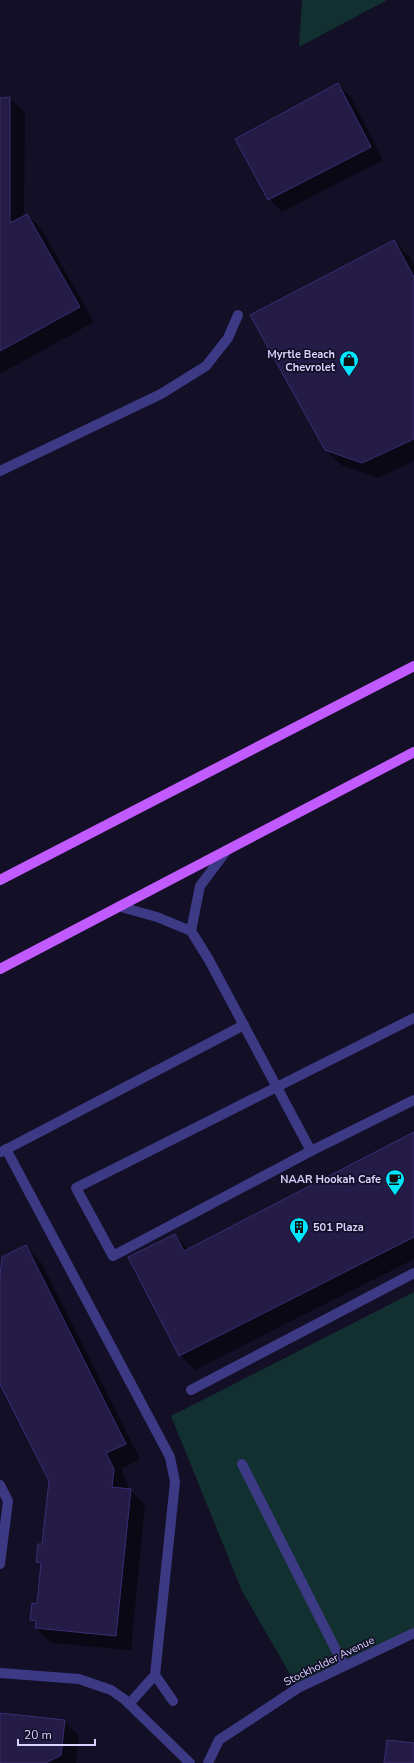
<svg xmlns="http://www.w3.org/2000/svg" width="414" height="1763" viewBox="0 0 414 1763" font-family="'Nunito Sans',sans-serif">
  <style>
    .green { fill: #12302f }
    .shadow { fill: #0007 }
    .building { fill: #241b47; stroke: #3b2d73 }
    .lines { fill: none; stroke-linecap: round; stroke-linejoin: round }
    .service { stroke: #3d3a85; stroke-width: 10 }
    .minor { stroke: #3d3a85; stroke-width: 10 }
    .primary { stroke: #c25bff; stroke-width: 10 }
    .labels { text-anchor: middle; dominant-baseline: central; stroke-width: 3.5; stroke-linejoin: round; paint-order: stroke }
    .poi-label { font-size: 11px; font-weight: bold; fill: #d9d4ff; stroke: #130f26; text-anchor: end }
    .street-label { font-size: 11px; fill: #d9d4ff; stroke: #130f26 }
  </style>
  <rect width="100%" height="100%" fill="#130f26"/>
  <g class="green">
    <polygon points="302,0 387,0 299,47"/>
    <polygon points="414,1292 414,1633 298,1688 242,1591 171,1416"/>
  </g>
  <g class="shadow">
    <polygon points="338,84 351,97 383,160 282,212 269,199"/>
    <polygon points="10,98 25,113 24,216 27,215 42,230 94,322 0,374 0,99"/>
    <polygon points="394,241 409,256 414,265 414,461 378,478 341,465 326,450"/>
    <polygon points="414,1133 414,1259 195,1370 180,1355 175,1235 189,1250"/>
    <polygon points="26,1247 41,1262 140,1459 121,1469 128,1484 128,1490 130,1490 145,1505 131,1650 51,1643 36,1628 37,1625 31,1620 38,1605 42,1566 37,1562 43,1545 50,1481 0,1382 0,1284"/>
    <polygon points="0,1714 64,1721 79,1736 76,1763 0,1763"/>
  </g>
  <g class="building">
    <polygon points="338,83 371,147 268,200 235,139"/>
    <polygon points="10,97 10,223 27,214 80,307 0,351 0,98"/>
    <polygon points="394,240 414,277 414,439 362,463 325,450 250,315"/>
    <polygon points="414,1132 414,1237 179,1356 128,1257 175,1234 184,1251"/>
    <polygon points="26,1245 126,1444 106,1453 114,1469 112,1487 131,1489 116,1636 35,1628 36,1621 30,1620 32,1603 37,1604 41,1563 36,1562 38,1544 42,1544 49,1481 0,1384 0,1276 2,1257"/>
    <polygon points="0,1713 65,1720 61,1755 46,1763 0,1763"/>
    <polygon points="387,1740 414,1743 414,1763 384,1763"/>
  </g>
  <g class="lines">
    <g class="service">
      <polyline points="0,471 161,394 206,366 228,338 238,315"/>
      <polyline points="121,907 157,917 191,931 209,960 311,1151"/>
      <polyline points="191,931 200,886 227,850"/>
      <polyline points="414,1018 76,1188 113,1256 311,1151 414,1100"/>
      <polyline points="6,1149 170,1457 175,1482 155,1675 129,1704"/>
      <polyline points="1,1152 244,1025"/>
      <polyline points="191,1390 414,1273"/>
      <polyline points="242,1464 344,1666"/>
      <polyline points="0,1485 8,1501 0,1564"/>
      <polyline points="0,1673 79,1679 111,1690 124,1699 190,1763"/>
      <polyline points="155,1675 173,1701"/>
    </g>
    <polyline class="minor" points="208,1763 219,1740 298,1688 414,1633"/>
    <g class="primary">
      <polyline points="0,880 414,666"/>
      <polyline points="0,969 414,752"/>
    </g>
  </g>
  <defs>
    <symbol id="shop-pin" viewBox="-11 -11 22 30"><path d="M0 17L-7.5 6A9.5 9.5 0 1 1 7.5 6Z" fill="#00e5ff" stroke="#130f26"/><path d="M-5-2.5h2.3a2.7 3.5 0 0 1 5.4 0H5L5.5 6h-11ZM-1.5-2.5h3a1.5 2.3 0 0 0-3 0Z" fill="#111"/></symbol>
    <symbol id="cafe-pin" viewBox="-11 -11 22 30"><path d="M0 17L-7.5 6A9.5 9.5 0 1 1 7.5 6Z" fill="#00e5ff" stroke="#130f26"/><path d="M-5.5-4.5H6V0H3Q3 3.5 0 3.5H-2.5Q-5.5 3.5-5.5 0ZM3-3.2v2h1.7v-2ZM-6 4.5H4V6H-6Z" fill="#111"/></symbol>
    <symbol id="building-pin" viewBox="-11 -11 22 30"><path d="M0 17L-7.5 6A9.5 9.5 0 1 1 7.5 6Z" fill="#00e5ff" stroke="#130f26"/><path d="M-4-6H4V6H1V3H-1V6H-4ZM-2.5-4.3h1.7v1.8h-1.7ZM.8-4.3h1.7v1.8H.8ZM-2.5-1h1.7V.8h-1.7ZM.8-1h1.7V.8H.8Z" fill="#111"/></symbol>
  </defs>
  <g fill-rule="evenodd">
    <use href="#shop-pin" x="338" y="349" width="22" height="30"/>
    <use href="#cafe-pin" x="384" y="1168" width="22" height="30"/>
    <use href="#building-pin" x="288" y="1216" width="22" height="30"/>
  </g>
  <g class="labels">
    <g class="poi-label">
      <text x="335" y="354">Myrtle Beach<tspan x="335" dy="13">Chevrolet</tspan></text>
      <text x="381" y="1179">NAAR Hookah Cafe</text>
      <text x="313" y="1227" text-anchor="start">501 Plaza</text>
    </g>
    <g class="street-label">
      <text transform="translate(329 1661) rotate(-26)">Stockholder Avenue</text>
    </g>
  </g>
  <path d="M18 1739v6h77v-6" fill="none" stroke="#d9d4ff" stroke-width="2"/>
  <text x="24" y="1739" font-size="12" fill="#d9d4ff" stroke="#130f26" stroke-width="3" paint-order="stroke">20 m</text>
</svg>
